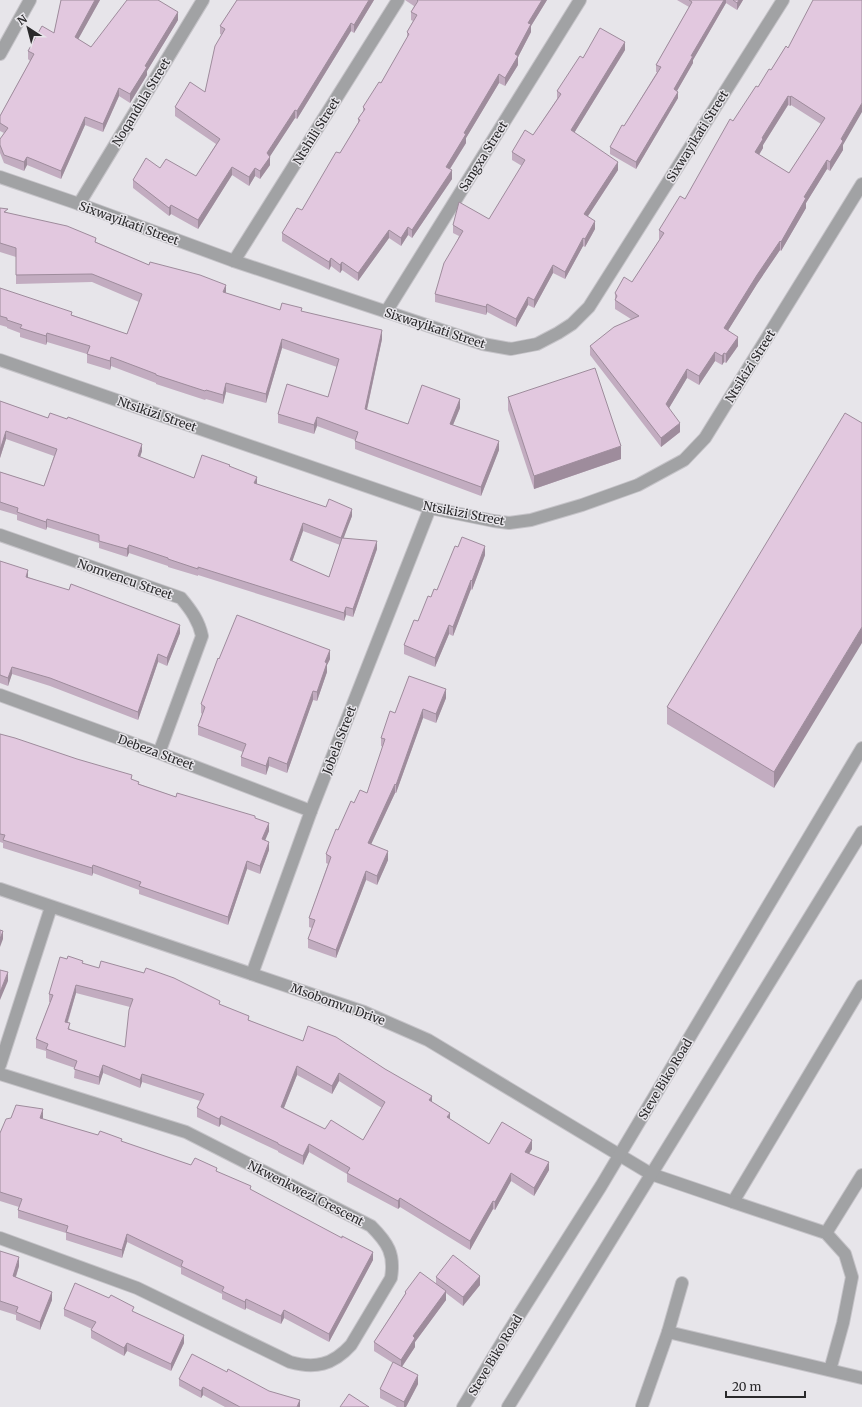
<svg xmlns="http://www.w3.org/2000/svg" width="862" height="1407" viewBox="0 0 862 1407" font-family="Merriweather,serif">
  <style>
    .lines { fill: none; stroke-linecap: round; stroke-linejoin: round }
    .minor-casing { stroke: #c5c3c8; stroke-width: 14 }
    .minor { stroke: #a1a2a4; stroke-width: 12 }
    .wall { fill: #c2acc0; fill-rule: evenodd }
    .shaded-wall { fill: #9e8c9c }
    .building { fill: #e2c8df; stroke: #9e8c9c; fill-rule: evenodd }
    .labels { text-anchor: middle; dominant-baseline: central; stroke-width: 3; stroke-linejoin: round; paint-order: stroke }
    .street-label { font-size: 12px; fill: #2a292b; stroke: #e7e5ea }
  </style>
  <rect width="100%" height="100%" fill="#e7e5ea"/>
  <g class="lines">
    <defs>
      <g id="minor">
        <polyline points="0,54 30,0"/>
        <polyline points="0,177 79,204 234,261 483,344 511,349 537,344 558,333 572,324 589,307 783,0"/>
        <polyline points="79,204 203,0"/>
        <polyline points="234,261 398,0"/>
        <polyline points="386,312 580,0"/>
        <polyline points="0,360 430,508 494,521 509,523 531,520 582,505 638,485 684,460 705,438 862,184"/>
        <path d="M0,535L181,598C191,610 199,621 202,636L159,753"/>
        <polyline points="0,695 159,753 311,811"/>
        <polyline points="0,889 364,1012 428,1040 651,1174 733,1202 862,986"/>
        <polyline points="252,974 311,811 430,508"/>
        <polyline points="0,1065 51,907"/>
        <path d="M0,1074L186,1132L371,1226C388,1243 395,1254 391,1278L351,1345C333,1365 315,1369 290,1362L137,1288L0,1238"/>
        <polyline points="733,1202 826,1233 845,1254 852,1277 843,1323 830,1370"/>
        <polyline points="826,1233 862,1175"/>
        <polyline points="668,1332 862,1378"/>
        <polyline points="642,1406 668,1332 682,1283"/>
        <polyline points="463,1407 504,1339 601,1186 862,748"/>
        <polyline points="508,1407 862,832"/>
      </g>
    </defs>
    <use href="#minor" class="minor-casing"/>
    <use href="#minor" class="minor"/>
  </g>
  <g class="wall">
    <polygon points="61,0 100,0 78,39 91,47 178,20 147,71 147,75 130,103 119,96 103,132 85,125 61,179 27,165 24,171 4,163 0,153 0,139 4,133 0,131 0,116 30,61 28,59 28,51 54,33"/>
    <polygon points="237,0 374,0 354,33 351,31 297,119 295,118 269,157 270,165 260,179 255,176 249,186 232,175 198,229 171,214 169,216 133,188 133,180 160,168 196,176 216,144 175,116 175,107 205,92 222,35 220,34 220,26"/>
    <polygon points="405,0 547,0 531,26 531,32 518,57 518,65 505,86 499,83 466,138 466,143 450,169 452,179 412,238 408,235 401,246 389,238 358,281 342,270 340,273 331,266 329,270 282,241 282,233 302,210 340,153 358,123 358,119 363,112 363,107 381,83 407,38 407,32 413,21 411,20 411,12 414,6"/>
    <polygon points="677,0 743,0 737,10 726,3 693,60 693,63 677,91 678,98 636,169 610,154 610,147 624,126 657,72 656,72 656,65 689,7"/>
    <path d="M786,46L843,145V150L830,171L827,169L806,203V208L781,251L780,250L757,284L728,330L738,346L726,363L724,362L722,365L715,361L699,385L687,378L669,408L680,432L661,447L590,355V346L631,319L615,309V293L632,282L660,239H659V230L685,199L733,121L758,87L771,70ZM788,105L790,106L791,105L821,124L789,173L759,155L763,148V145Z"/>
    <polygon points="625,50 574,133 618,170 588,216 595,229 585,247 583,246 565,279 553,273 534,308 528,305 516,327 487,312 486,315 435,302 435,294 459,236 453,233 453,225 489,219 522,166 512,160 512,152 533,135 557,99 557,91 583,58"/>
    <polygon points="0,208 8,213 96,242 149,265 226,293 280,310 302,312 382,339 367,410 408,424 460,408 453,425 499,450 481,496 355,449 355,440 317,426 314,434 278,423 278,414 328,397 337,367 282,348 266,403 226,392 223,404 206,399 205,400 156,384 156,383 111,366 110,370 87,363 87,354 47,342 46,345 20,337 20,333 7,328 7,327 0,325 0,288 72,315 127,334 139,302 92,282 16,284 16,257 0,252"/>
    <polygon points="508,397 621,459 534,489 508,410"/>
    <path d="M0,401L142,451L140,457L194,478L230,467L257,484L352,516L343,538L377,549L353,617L346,615L344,621L198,575V576L168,567V566L129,553L127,557L99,548V543L47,527L46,530L17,520V515L0,510V472L44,486L54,456L6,439L0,458ZM303,531L340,545L329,577L292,561Z"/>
    <polygon points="862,423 774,788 667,724 667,707"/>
    <polygon points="458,547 485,555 472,590 471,589 453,636 449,634 435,667 404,654 404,645 418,621 431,597 437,590"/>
    <polygon points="0,561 28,577 180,633 167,666 158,662 138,720 50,686 12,674 8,686 0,683"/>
    <polygon points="219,659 330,659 327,665 327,672 317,701 313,700 287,773 269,766 266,775 241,766 241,757 243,752 198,735 198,726 202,714 201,713 201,704"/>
    <polygon points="446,698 436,723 423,718 396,793 395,793 371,844 388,860 377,885 366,880 336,958 308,948 308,939 312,928 309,927 309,918 328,864 326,863 326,854 338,830 354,803 367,793 383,747 381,746 381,738 395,713"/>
    <polygon points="0,734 132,780 139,784 176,797 255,818 269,831 265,840 269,850 260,874 247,869 228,925 139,894 139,890 93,873 92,876 3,848 3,843 0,842"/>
    <path d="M67,959L220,1005L249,1020L432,1102L450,1119L489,1144L532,1149L529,1153L549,1170L534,1196L511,1181L495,1210L493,1209L470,1250L400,1207L398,1209L347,1182V1174L309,1152L303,1165L278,1152V1151L221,1124L219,1127L197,1117V1108L200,1101L142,1082L140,1088L103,1073L99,1085L74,1078L75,1068L46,1058V1051L36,1048V1039L50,1002H49V994ZM76,993L130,1007L125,1047L70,1030L68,1022ZM297,1075L332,1094L339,1081L382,1108L363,1140L325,1129L284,1108Z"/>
    <polygon points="11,1118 43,1118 42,1119 122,1142 191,1165 217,1172 251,1190 373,1260 329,1342 284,1318 281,1324 246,1308 245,1310 222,1299 222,1294 181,1274 181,1268 127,1242 122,1258 66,1240 66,1233 18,1218 18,1210 19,1207 0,1201 0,1133"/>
    <polygon points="0,1251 19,1266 16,1277 52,1300 40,1330 16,1320 16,1315 0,1310"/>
    <polygon points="436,1277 480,1285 463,1306 446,1293 446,1300 415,1342 415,1347 402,1367 418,1384 406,1407 397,1407 380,1398 380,1389 393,1363 374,1351 374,1342 405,1294 405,1292 436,1283"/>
    <polygon points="64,1309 134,1312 184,1343 171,1371 127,1351 124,1356 91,1338 91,1330 92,1329 64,1316"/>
    <polygon points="227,1372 300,1407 225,1407 203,1395 201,1398 179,1386 179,1379"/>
  </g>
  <g class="shaded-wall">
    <polygon points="95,0 100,0 75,45 75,37"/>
    <polygon points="369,0 374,0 354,33 354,25"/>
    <polygon points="542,0 547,0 531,26 531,32 518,57 518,65 505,86 505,78 528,23"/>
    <polygon points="724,0 726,0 726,3 693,60 693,63 674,96 674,89 691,56"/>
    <polygon points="739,0 743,0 737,10 737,3"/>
    <polygon points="178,12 178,20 147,71 147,75 130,103 130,94 145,66"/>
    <polygon points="351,23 351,31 297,119 297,111"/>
    <polygon points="625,42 625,50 571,138 571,130"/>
    <polygon points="499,74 499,83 466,138 466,143 446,175 446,167 464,133"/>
    <polygon points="119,88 119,96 103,132 103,124"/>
    <polygon points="678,92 678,98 636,169 636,162"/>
    <polygon points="788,96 788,105 763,145 763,148 755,161 755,152 762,138"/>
    <polygon points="791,96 791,105 790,106 790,97"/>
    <polygon points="862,103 862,112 843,145 843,150 830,171 830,162 841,139"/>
    <polygon points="295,110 295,118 267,161 267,153"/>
    <polygon points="85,117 85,125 61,179 61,171"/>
    <polygon points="27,157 27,165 24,171 24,162"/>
    <polygon points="270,157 270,165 260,179 260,171"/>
    <polygon points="827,160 827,169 806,203 806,208 781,251 781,242 804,197"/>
    <polygon points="618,162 618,170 584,222 584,214"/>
    <polygon points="232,167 232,175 198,229 198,220"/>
    <polygon points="255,168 255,176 249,186 249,177"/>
    <polygon points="452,170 452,179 412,238 412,230"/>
    <polygon points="171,205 171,214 169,216 169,208"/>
    <polygon points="595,221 595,229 585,247 585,239"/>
    <polygon points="408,227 408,235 401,246 401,238"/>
    <polygon points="389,230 389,238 358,281 358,273"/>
    <polygon points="583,238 583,246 565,279 565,272"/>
    <polygon points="780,241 780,250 757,284 724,337 724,328 757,275"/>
    <polygon points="331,258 331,266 329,270 329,262"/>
    <polygon points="342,262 342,270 340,273 340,265"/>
    <polygon points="553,265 553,273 534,308 534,300"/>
    <polygon points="226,285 226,293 223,292"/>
    <polygon points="528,297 528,305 516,327 516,319"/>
    <polygon points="487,304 487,312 486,315 486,307"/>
    <polygon points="382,330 382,339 365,418 365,409"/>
    <polygon points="47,333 47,342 46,345 46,336"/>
    <polygon points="738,337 738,346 726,363 726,354"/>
    <polygon points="282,339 282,348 266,403 266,394"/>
    <polygon points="715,352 715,361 699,385 699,376"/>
    <polygon points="724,353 724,362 722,365 722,356"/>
    <polygon points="111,357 111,366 110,370 110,361"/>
    <polygon points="687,369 687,378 666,413 666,404"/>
    <polygon points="226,383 226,392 223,404 223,395"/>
    <polygon points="460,399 460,408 450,432 450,424"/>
    <polygon points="317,417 317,426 314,434 314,425"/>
    <polygon points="680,423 680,432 661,447 661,438"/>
    <polygon points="6,431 6,439 0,458 0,450"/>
    <polygon points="499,441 499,450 481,496 481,487"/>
    <polygon points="142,444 142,451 138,463 138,456"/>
    <polygon points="621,446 621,459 534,489 534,476"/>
    <polygon points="257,477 257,484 254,483"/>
    <polygon points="352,509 352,516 341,545 341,538"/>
    <polygon points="47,519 47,527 46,530 46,522"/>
    <polygon points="303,523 303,531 290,568 290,560"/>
    <polygon points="377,541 377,549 353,617 353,609"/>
    <polygon points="129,545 129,553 127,557 127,549"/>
    <polygon points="485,546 485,555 472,590 472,581"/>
    <polygon points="28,570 28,578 26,577"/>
    <polygon points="471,580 471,589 453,636 453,627"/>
    <polygon points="346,607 346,615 344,621 344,613"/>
    <polygon points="180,625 180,633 167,666 167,658"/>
    <polygon points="449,625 449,634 435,667 435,658"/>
    <polygon points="862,627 862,643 774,788 774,772"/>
    <polygon points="330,650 330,659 327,665 327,672 317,701 317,692 325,662"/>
    <polygon points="158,654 158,662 138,720 138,712"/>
    <polygon points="12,667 12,674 8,686 8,678"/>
    <polygon points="446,689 446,698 436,723 436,714"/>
    <polygon points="313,691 313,700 287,773 287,764"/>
    <polygon points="423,709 423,718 396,793 396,785"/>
    <polygon points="269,757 269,766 266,775 266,766"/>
    <polygon points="395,784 395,793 368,851 368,843"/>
    <polygon points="269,823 269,831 262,848 262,839"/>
    <polygon points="269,842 269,850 260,874 260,866"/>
    <polygon points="388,851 388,860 377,885 377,876"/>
    <polygon points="247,861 247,869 228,925 228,917"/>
    <polygon points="93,865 93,873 92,876 92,868"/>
    <polygon points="366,871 366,880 336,958 336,950"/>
    <polygon points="3,931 3,939 0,947 0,939"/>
    <polygon points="8,972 8,981 0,1000 0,992"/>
    <polygon points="76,985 76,993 65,1030 65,1022"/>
    <polygon points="103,1065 103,1073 99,1085 99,1077"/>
    <polygon points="297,1066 297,1075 281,1115 281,1107"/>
    <polygon points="339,1073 339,1081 332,1094 332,1086"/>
    <polygon points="142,1074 142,1082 140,1088 140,1080"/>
    <polygon points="432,1096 432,1104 429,1100"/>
    <polygon points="43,1109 43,1118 40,1126 40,1118"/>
    <polygon points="450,1113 450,1121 447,1117"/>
    <polygon points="221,1116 221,1124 219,1127 219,1119"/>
    <polygon points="532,1140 532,1149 525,1160 525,1152"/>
    <polygon points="309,1144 309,1152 303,1165 303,1156"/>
    <polygon points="549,1162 549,1170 534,1196 534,1188"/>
    <polygon points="511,1173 511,1181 495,1210 495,1202"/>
    <polygon points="400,1198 400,1207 398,1209 398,1201"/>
    <polygon points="493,1201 493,1209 470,1250 470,1241"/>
    <polygon points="127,1234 127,1242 122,1258 122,1250"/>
    <polygon points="373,1252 373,1260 329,1342 329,1334"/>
    <polygon points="19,1257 19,1266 13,1285 13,1276"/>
    <polygon points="480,1276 480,1285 463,1306 463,1297"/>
    <polygon points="446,1291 446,1300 415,1342 415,1347 401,1368 401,1360 413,1336"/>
    <polygon points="52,1292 52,1300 40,1330 40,1322"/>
    <polygon points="246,1299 246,1308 245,1310 245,1302"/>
    <polygon points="284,1310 284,1318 281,1324 281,1316"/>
    <polygon points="184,1335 184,1343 171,1371 171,1364"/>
    <polygon points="127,1343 127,1351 124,1356 124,1348"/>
    <polygon points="418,1375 418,1384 406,1407 404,1407 404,1402"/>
    <polygon points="203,1387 203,1395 201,1398 201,1391"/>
    <polygon points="300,1400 300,1407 297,1407"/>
  </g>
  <g class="building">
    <polygon points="61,0 95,0 75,37 91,47 127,0 158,0 178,12 145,66 147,67 130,94 119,88 103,124 85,117 61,171 27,157 24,162 4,155 0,145 0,139 8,128 0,123 0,116 34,54 28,51 42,26 54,33"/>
    <polygon points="237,0 369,0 354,25 351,23 297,111 295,110 267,153 270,157 260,171 255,168 249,177 232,167 198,220 171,205 169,208 133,180 146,158 160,168 166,159 196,176 220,139 175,107 190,82 205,92 215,46 225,29 220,26"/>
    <polygon points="417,0 542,0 528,23 531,24 515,54 518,56 505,78 499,74 464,133 466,134 446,167 452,170 412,230 408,227 401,238 389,230 358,273 342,262 340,265 331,258 329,262 282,233 297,208 302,210 336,152 340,153 360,120 358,119 365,109 363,107 379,82 381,83 409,34 407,32 417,15 411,12 418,1"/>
    <polygon points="689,0 724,0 691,56 693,56 674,89 678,92 636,162 610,147 622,125 624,126 661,67 656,65 692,2"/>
    <polygon points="733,0 739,0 737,3"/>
    <path d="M813,0H862V103L841,139L843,141L830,162L827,160L804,197L806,198L781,242L780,241L757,275L724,328L738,337L726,354L724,353L722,356L715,352L699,376L687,369L666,404L680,423L661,438L590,346L614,327L639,316L615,300L617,296L615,293L624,277L632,282L664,233L659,230L680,196L685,199L730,119L733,121L756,86L758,87L769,69L771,70L786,46L788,48ZM788,96L790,97L791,96L825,118L789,173L755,152L763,139L762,138Z"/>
    <polygon points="600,28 625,42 571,130 618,162 584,214 595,221 585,239 583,238 565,272 553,265 534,300 528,297 516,319 487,304 486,307 435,294 444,263 463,231 453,225 459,202 489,219 525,160 512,152 525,130 533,135 561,94 557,91 580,56 583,58"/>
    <polygon points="0,208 8,209 4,212 67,226 96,238 95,242 149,265 150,262 200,275 226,285 223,292 280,310 282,303 302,308 301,311 382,330 365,409 408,424 422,385 460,399 450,424 499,441 481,487 355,441 358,432 317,417 314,425 278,414 287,384 328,397 339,359 282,339 266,394 226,383 223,395 206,390 205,391 156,375 156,374 111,357 110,361 87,354 90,346 47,333 46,336 20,328 22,325 7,320 7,318 0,316 0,288 72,312 71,315 127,334 142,294 92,274 16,275 16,248 0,243"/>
    <polygon points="595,368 621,446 534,476 508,397"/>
    <polygon points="0,401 48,418 50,413 67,419 68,417 142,444 138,456 194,478 202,455 230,465 229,466 257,477 254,483 326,507 329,499 352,509 341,538 303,523 290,560 329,577 342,538 377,541 353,609 346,607 344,613 198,567 198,569 168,559 168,558 129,545 127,549 99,541 99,535 47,519 46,522 17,512 18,508 0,502 0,472 44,486 57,449 6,431 0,450"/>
    <polygon points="845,413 862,423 862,627 774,772 667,707"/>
    <polygon points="462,537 485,546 472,581 471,580 453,627 449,625 435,658 404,645 414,620 418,621 428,596 431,597 434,589 437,590 455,546 458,547"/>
    <polygon points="0,561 28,570 26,577 69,590 71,584 180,625 167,658 158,654 138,712 50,678 12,667 8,678 0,675"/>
    <polygon points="237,615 330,650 325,662 327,663 317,692 313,691 287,764 269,757 266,766 241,757 246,744 198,726 205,707 201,704 218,658 219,659"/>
    <polygon points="409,676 446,689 436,714 423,709 396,785 395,784 368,843 388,851 377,876 366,871 336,950 308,939 315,920 309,918 331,857 326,854 336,829 338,830 351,801 354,803 360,790 367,793 385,739 381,738 390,711 395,713"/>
    <polygon points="0,734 15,738 77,759 132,775 131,779 139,782 138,784 176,797 177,793 255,816 255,818 269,823 262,839 269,842 260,866 247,861 228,917 139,886 141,882 93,865 92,868 3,840 5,835 0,834"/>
    <polygon points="0,930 3,931 0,939"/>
    <path d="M68,956L83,961L82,963L99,968L101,961L144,973L146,968L174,978L220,1001L219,1004L249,1016L248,1020L303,1041L308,1026L336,1037L385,1069L432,1096L429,1100L450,1113L447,1117L489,1144L502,1122L532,1140L525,1152L549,1162L534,1188L511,1173L495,1202L493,1201L470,1241L400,1198L398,1201L347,1173L350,1168L309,1144L303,1156L278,1144V1143L221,1116L219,1119L197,1108L204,1094L142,1074L140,1080L103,1065L99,1077L74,1069L77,1061L46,1049L48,1044L36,1039L53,995L49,994L60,957L67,959ZM76,985L133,999L129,1010L125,1047L68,1029L70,1023L65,1022ZM297,1066L332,1086L339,1073L385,1102L363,1140L331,1120L325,1129L281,1107Z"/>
    <polygon points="0,970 8,972 0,992"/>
    <polygon points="16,1105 43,1109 40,1118 98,1135 100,1131 122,1139 121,1141 191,1165 195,1158 217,1168 216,1171 251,1186 250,1189 342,1238 342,1236 373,1252 329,1334 284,1310 281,1316 246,1299 245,1302 222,1291 224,1287 181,1266 183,1261 127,1234 122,1250 66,1232 68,1226 18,1210 22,1199 0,1192 0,1133 6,1119 11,1118"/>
    <polygon points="0,1251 19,1257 13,1276 52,1292 40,1322 16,1312 18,1307 0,1301"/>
    <polygon points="453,1255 480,1276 463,1297 436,1277"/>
    <polygon points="420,1272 446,1291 413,1336 415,1338 401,1360 374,1342 406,1293 405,1292"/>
    <polygon points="75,1283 109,1298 111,1295 134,1307 132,1311 184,1335 171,1364 127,1343 124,1348 91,1330 96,1322 64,1309"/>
    <polygon points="192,1354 227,1372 228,1369 269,1391 300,1400 297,1407 240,1407 203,1387 201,1391 179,1379"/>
    <polygon points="393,1362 418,1375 404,1402 380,1389"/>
    <polygon points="349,1394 369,1407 340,1407"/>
  </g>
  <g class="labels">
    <g class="street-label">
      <text transform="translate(141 102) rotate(-59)">Noqandula Street</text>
      <text transform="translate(316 131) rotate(-58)">Ntshili Street</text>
      <text transform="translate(697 136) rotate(-58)">Sixwayikati Street</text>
      <text transform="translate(483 156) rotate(-58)">Sangxa Street</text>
      <text transform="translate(129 223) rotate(20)">Sixwayikati Street</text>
      <text transform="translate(435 328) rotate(18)">Sixwayikati Street</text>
      <text transform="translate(750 366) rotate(-58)">Ntsikizi Street</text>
      <text transform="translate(157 414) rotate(19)">Ntsikizi Street</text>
      <text transform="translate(464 513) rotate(11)">Ntsikizi Street</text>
      <text transform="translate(125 579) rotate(19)">Nomvencu Street</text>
      <text transform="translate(339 740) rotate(-69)">Jobela Street</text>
      <text transform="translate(156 752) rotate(20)">Debeza Street</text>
      <text transform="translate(338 1004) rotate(20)">Msobomvu Drive</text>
      <text transform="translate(665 1079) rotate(-59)">Steve Biko Road</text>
      <text transform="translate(306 1193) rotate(27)">Nkwenkwezi Crescent</text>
      <text transform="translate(495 1355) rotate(-59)">Steve Biko Road</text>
    </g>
  </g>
  <g transform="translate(28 28) rotate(324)" stroke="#e7e5ea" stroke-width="3" paint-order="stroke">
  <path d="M0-3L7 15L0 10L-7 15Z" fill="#2a292b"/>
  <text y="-6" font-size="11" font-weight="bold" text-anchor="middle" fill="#2a292b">N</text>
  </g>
  <path d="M726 1391v6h79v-6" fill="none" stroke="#2a292b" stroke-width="2"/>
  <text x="732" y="1391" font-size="12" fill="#2a292b" stroke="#e7e5ea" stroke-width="3" paint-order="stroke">20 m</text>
</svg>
